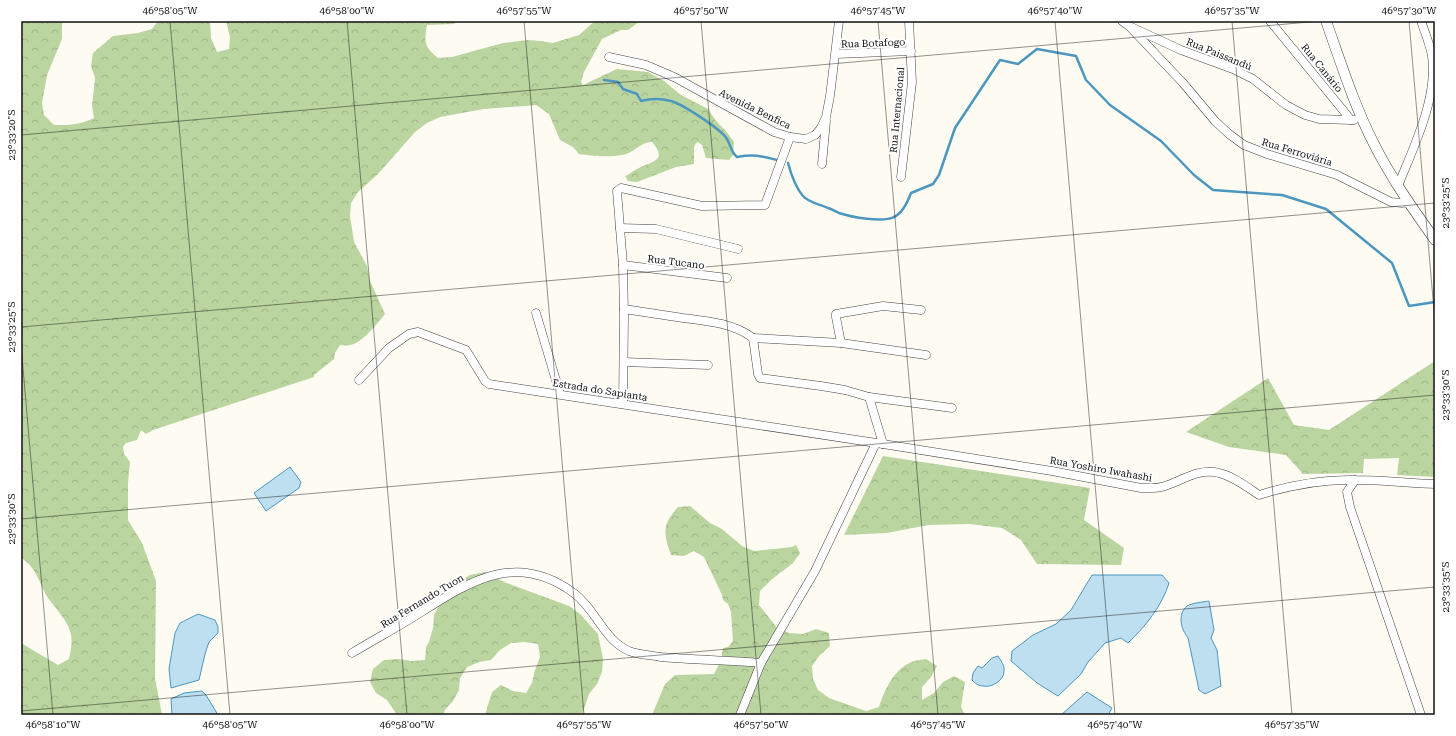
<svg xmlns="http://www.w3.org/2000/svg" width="1456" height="736" viewBox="0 0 1456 736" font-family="'Roboto Serif',serif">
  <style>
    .forest { fill: url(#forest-crowns) }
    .water { fill: #bddff0; stroke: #4b97c0 }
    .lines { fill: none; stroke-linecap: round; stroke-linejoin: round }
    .stream { stroke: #4b97c0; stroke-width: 2.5 }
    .minor-casing { stroke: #434343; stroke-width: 9 }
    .tertiary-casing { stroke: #434343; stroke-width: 11 }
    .minor { stroke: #fff; stroke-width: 8 }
    .tertiary { stroke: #fff; stroke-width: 10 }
    .ticks { fill: none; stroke: #101010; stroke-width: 1; stroke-opacity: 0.45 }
    .labels { text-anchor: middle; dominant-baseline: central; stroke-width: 4; stroke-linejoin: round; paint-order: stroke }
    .street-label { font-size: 10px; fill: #101010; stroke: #fff }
    .neatline { fill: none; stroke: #101010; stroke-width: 1.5 }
    .ticks-label { font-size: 10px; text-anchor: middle; fill: #101010 }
  </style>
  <defs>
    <pattern id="forest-crowns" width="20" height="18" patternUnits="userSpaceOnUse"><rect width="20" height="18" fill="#bad5a0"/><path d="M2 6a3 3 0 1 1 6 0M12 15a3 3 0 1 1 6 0" fill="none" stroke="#9fb689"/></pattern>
  </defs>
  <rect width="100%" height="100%" fill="#fefbf3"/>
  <g class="forest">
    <path d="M21,21H62V39L47,75L42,103L44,115L54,125C69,125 80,125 94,118L92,106L95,78L91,66L93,53L113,36L138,33L152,29L158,21H210L211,38L217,52L229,49L230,37L226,21H461L453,24L427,25C424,42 424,47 438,58L452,57L503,43L528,40L540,41L553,43L579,35L595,21H640L628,30H621L602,39L584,72L581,82L583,85L617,69L648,72L664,81L681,95L708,109L716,121L726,131L734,142L733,155L729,160L706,158L702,145L698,142L696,143L694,147V164L676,167L637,182L628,181L625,176C630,174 634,170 639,168C653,161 668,161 652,142C643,141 635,151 626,154C613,158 592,156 579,154L573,147L560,140L549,114L536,105L484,109L440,117L427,123L415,132L378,174L358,192L351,203L350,216L354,242L367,266L370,281L385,314C378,323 361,344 350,345C347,346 343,345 340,345L335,353L334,359L314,375V377L153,430L146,434L141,430L137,440L126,443L123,447L124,454L130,462L128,483V520L142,543L156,581L155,678L162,715H21V643L58,665L69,659C71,650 73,640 70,631C66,619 56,609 48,598C40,585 36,566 21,558Z"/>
    <polygon points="1435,361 1435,477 1397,475 1399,458 1364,459 1363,473 1303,474 1286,455 1229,447 1186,432 1268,378 1294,425 1329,430"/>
    <polygon points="883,456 1090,488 1084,520 1124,548 1121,565 1037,564 1021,540 1002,528 970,524 928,525 887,533 844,535"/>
    <path d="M690,506L710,523L722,529L742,546L754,551L792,547L796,545L800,553L793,563L771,580L760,591L759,605L778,629L790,633L803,634L816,629L829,633L830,646L819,656L812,666L813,679L818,690L829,698L866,711L879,707C885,689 894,668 914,661C917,660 922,660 926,659L937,666L931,677L922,687V700L934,693L943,682L954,676L965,682L961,707L965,715H652L665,684L675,675L714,674L721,660L723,648L728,647L733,641L731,612L728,604L723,600L722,595L704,557L694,551L684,556L671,555C663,532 662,525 678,507Z"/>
    <polygon points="485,572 504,582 569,606 580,614 598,634 603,659 602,672 597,684 589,694 582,715 485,715 492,692 501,685 513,691 526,693 532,683 535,670 540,657 538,644 524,642 511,643 500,650 491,660 479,662 467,667 460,678 459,690 453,701 444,711 444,715 397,715 387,700 376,693 370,682 373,669 384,660 398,659 412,661 425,660 426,647 429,642 433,628 434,615 440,604 459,582 470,575"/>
  </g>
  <g class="water">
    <polygon points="290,467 301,482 299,488 266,511 254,493"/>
    <path d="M1092,575H1162L1169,583C1162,606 1145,627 1128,643L1121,638L1105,643L1088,662L1081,674L1058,696L1037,683L1011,661L1012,651L1033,635L1056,624L1071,610Z"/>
    <path d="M1209,601L1214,630L1211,638L1217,650L1221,686L1205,694L1199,690L1188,638C1181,629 1177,615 1187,606C1192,603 1203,602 1209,601Z"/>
    <polygon points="198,614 215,620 218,627 218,633 209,642 205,654 199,680 171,688 169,669 175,633 180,623"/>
    <path d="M998,656C1001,661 1005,666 1004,671C1004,681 991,688 983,686C978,686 975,683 972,680L973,673L978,666L982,668L992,658Z"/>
    <polygon points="202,691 206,695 218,715 172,715 171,699 184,693"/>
    <polygon points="1087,692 1112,708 1108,715 1061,715"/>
  </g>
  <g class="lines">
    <g class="stream">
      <path d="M604,80L618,82L623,89L637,94L641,101C652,98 660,98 671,101C682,104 721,129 727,139C731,146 731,152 737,157C754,154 761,156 777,160"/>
      <path d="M788,163C791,174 795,187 803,196C809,203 820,204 828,208C832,209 836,212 839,213C851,217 883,223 894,217C903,213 908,201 911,193L933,184L939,175L955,128L1000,60L1018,64L1037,49L1076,56L1086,80L1110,105L1161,141L1194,175L1213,190L1282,195L1326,209L1392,263L1409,306L1435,302"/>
    </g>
    <defs>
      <g id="minor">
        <polyline points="1122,21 1129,26 1181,50 1233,69 1253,79 1286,105 1305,115 1319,119 1351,120"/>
        <polyline points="1270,21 1351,120 1354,120"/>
        <polyline points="1129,26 1183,83 1215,121 1229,134 1244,145 1267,154 1337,175 1391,202 1402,203 1408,202"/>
        <polyline points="836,54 911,51"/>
        <polyline points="609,57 646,65 676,78 774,132 790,137 806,139 815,135 821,128 826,117 830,96 839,21"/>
        <polyline points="822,164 826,121"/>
        <polyline points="901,177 912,82 909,21"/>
        <path d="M1398,186C1413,148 1438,99 1432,56C1430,45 1425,32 1421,21"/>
        <polyline points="620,228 656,229 738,249"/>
        <polyline points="623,265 727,278"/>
        <path d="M624,309C644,312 663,315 683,318C707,321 733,323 753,338L758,374L760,378L821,386L845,390L869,397L952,408"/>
        <polyline points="536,313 560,394"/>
        <polyline points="753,338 841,343 926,355"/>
        <polyline points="841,343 836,317 836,314 883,306 921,310"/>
        <polyline points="624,362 708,365"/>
        <path d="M359,380L389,348L409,334L418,332L466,350L485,381L489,384L883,444L1052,471L1141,488C1149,488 1157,489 1165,486C1183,480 1199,468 1219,473C1233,476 1247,487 1259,495C1290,485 1323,479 1356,480C1382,480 1409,483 1435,484"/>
        <polyline points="869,397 883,444"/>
        <polyline points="623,404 624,316 623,265 617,191 621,188 702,206 765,205 790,137"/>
        <polyline points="1355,480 1347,492 1350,507 1421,715"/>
        <path d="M352,653C372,641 392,630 412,618C466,584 514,548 575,594C596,610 604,640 629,651C639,655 651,655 661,657C694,660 728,660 761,663"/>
        <polyline points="740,715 761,663 815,571 876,443"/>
      </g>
      <path id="tertiary" d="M1326,21C1341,63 1354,105 1374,144C1391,178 1413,209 1435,240"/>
    </defs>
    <use href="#minor" class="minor-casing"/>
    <use href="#tertiary" class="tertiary-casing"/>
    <use href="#minor" class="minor"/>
    <use href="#tertiary" class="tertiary"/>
  </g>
  <path class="ticks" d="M170,21L230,715M347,21L407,715M524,21L584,715M701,21L761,715M878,21L938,715M1055,21L1115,715M1232,21L1292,715M1409,21L1435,322M21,135L1321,21M21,327L1435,203M21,345L53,715M21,519L1435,395M21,711L1435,587"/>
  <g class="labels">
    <g class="street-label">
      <text transform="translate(873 43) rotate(-2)">Rua Botafogo</text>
      <text transform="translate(1219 54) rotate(22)">Rua Paissandú</text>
      <text transform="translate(1322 68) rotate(51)">Rua Canário</text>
      <text transform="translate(755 109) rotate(26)">Avenida Benfica</text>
      <text transform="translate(897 110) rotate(-85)">Rua Internacional</text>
      <text transform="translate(1297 152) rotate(17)">Rua Ferroviária</text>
      <text transform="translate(676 262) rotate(7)">Rua Tucano</text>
      <text transform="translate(600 390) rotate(9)">Estrada do Sapianta</text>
      <text transform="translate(1101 469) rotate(10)">Rua Yoshiro Iwahashi</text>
      <text transform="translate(422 601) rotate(-31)">Rua Fernando Tuon</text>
    </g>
  </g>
  <rect width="1456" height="736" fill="none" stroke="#ffffff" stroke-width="44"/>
  <rect x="22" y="22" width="1412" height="692" class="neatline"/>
  <g class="ticks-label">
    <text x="170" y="14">46°58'05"W</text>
    <text x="347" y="14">46°58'00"W</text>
    <text x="524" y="14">46°57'55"W</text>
    <text x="701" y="14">46°57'50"W</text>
    <text x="878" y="14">46°57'45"W</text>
    <text x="1055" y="14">46°57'40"W</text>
    <text x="1232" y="14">46°57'35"W</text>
    <text x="1409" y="14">46°57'30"W</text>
    <text transform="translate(11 135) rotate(-90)" y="4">23°33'20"S</text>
    <text transform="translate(1445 203) rotate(-90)" y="4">23°33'25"S</text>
    <text transform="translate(11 327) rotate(-90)" y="4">23°33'25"S</text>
    <text transform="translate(1445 395) rotate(-90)" y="4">23°33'30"S</text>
    <text transform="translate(11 519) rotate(-90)" y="4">23°33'30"S</text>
    <text transform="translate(1445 587) rotate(-90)" y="4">23°33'35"S</text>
    <text x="53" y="728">46°58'10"W</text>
    <text x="230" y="728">46°58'05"W</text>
    <text x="407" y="728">46°58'00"W</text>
    <text x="584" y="728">46°57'55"W</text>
    <text x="761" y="728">46°57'50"W</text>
    <text x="938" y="728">46°57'45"W</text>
    <text x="1115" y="728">46°57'40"W</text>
    <text x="1292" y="728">46°57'35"W</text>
  </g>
</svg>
